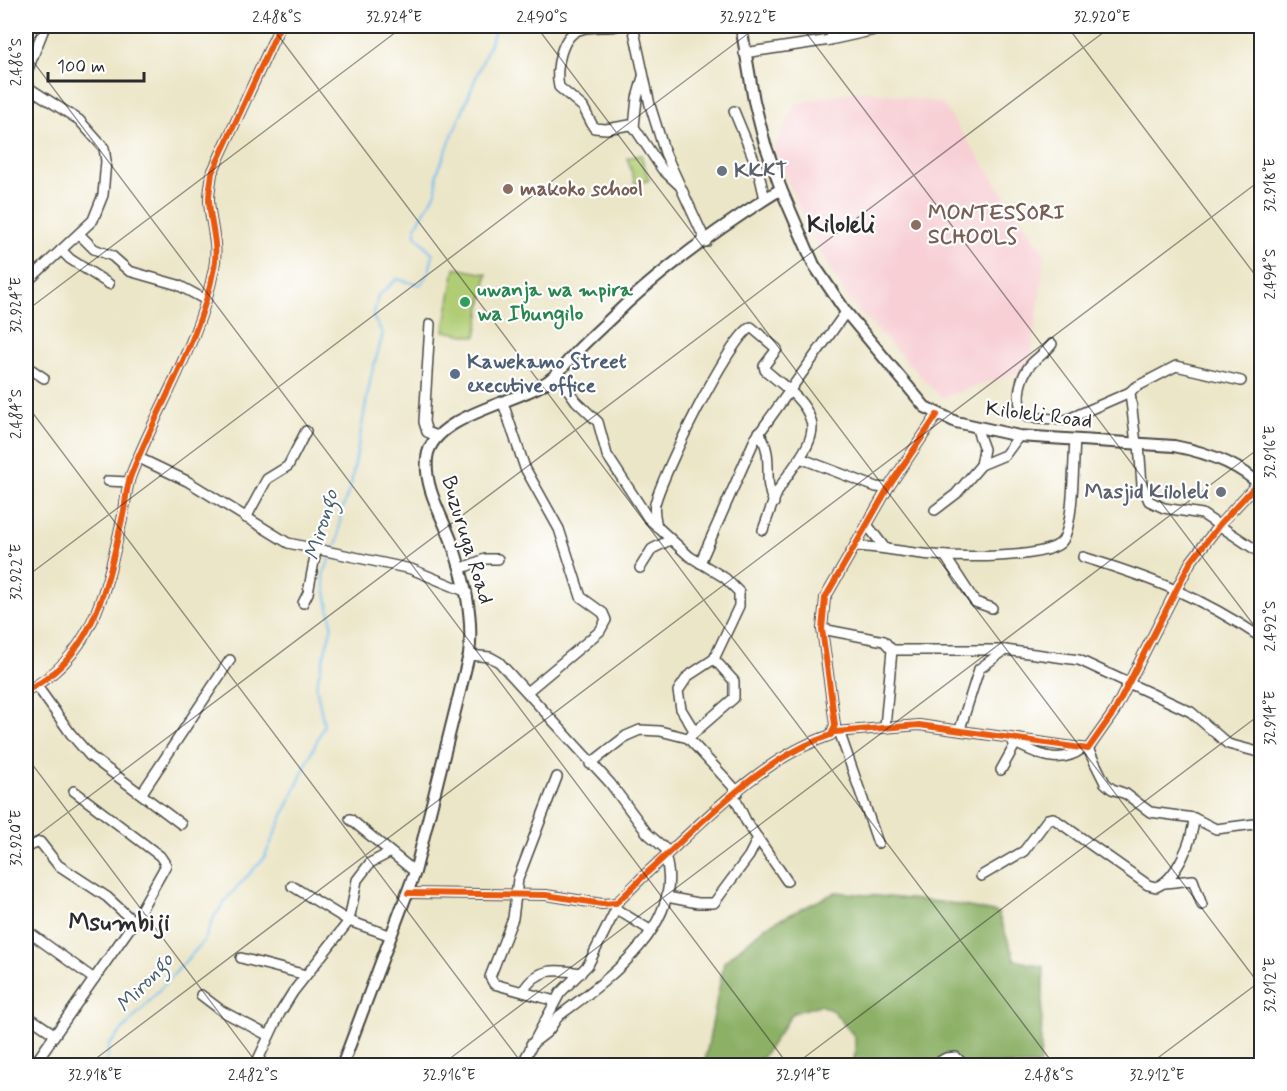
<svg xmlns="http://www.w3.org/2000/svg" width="1287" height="1091" viewBox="0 0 1287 1091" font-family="Mynerve,sans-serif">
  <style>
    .built { fill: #f7cfd4 }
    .green { fill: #b0cd74; stroke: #6e7c50; stroke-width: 1.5 }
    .forest { fill: #8cb066; stroke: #5c6e48; stroke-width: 1.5 }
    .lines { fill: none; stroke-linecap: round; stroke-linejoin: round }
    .stream { stroke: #78bff0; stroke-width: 2 }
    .minor-casing { stroke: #484743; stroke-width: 12 }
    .major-casing { stroke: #484743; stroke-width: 14 }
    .minor { stroke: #fff; stroke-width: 9 }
    .major { stroke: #fff; stroke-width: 10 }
    .cycleway-casing { stroke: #fff; stroke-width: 10 }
    .cycleway { stroke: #e8590c; stroke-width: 6 }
    .ticks { fill: none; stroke: #2b2b2b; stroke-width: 1.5; stroke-opacity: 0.45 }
    .worship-dot { fill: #6b7280; stroke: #fff; stroke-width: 2 }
    .education-dot { fill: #8d6e63; stroke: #fff; stroke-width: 2 }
    .leisure-dot { fill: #2e9e5b; stroke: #fff; stroke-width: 2 }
    .service-dot { fill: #5c6f8a; stroke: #fff; stroke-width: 2 }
    .labels { text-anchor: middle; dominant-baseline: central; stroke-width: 4.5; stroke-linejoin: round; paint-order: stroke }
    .worship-label { font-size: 21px; font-weight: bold; fill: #5b616d; stroke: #fff; text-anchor: start }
    .education-label { font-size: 21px; font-weight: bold; fill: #785e54; stroke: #fff; text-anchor: start }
    .leisure-label { font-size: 21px; font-weight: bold; fill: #27864d; stroke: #fff; text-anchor: start }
    .service-label { font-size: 21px; font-weight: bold; fill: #4e5e75; stroke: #fff; text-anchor: start }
    .street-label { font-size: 21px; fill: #2b2b2b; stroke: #fff }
    .water-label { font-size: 22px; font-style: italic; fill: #465f70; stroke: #fff }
    .quarter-label { font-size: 24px; font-weight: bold; fill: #2b2b2b; stroke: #fff }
    .neatline { fill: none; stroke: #2b2b2b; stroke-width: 2 }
    .ticks-label { font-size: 15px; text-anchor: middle; fill: #2b2b2b }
  </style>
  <rect width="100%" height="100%" fill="#fff"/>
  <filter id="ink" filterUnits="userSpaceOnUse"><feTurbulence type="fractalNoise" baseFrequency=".0167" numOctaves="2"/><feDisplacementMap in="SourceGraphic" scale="12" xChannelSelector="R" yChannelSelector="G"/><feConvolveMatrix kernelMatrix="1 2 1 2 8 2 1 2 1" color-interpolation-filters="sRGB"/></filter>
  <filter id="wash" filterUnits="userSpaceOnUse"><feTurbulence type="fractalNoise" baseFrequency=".008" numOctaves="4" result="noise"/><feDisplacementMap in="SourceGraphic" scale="24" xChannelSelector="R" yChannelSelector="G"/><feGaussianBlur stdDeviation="1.35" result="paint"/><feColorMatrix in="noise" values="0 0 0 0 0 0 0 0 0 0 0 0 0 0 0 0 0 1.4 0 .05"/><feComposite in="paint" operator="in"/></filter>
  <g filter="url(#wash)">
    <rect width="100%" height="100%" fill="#ece6c8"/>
    <polygon class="built" points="863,90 942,103 1045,254 1030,368 942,398 850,302 818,248 773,150 795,104"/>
    <g class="green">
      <polygon points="641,155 649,180 636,185 627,158"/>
      <polygon points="455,268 487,274 476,337 444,331"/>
    </g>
    <polygon class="forest" points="836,892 950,903 998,913 1015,960 1044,967 1040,1065 851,1065 855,1055 855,1037 833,1011 820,1005 793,1013 757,1065 704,1066 724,962 765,927"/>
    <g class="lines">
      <g class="stream">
        <polyline points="334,549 338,540 341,512 351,485 371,376 383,334 373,317 378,296 397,279 420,285 429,272 433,254 416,236 416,226 436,192 437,173 497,26"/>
        <polyline points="106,1066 109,1045 204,941 214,917 229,896 264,858 324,725 316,686 332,625 323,575 332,554"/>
      </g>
    </g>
  </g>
  <g filter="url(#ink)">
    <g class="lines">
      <defs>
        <g id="minor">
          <path d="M616,26C605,28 593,26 582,29C561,33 555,70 559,87L583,107L594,128L606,129L630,125L634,127L662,169L678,184"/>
          <polyline points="633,26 650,105 665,153 706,242"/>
          <polyline points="830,40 835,26"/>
          <polyline points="744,53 830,40 875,30 879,26"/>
          <polyline points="26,74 45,26"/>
          <polyline points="26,86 79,120 104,148 106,161 103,195 93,220 26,283"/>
          <polyline points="734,111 758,169 765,199"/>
          <polyline points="634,127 637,98 643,77"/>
          <polyline points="80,235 94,249 112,256 129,271 178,285 206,300"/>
          <polyline points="61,250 70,259 109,284"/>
          <polyline points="430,324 424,422 427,432 437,436"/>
          <path d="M1052,344C1045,354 1033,360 1028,368C1019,381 1014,406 1027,417L1066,420L1130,392"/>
          <polyline points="26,366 44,378"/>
          <polyline points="557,374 576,401 598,422 607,455 648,518 689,556 725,578 739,592 739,606 714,659 734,681 734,698 688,738"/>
          <polyline points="503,403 525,468 559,529 581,597 603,613 606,620 600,631 528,691"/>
          <polyline points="976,427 984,449 981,465"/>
          <path d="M759,432C776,460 761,476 774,503"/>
          <polyline points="1136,444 1130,392 1134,388 1176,366 1241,381"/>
          <polyline points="1139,444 1142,485 1149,501 1164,508 1202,514 1262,554"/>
          <polyline points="139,458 187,481 288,543 411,569 467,592"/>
          <polyline points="800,458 876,487 888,488"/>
          <polyline points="108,481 128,482"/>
          <polyline points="935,510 956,494 981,465 1005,455 1019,436"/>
          <polyline points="246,518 267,479 288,466 306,431"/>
          <polyline points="868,526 884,547"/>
          <path d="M657,527C656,520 653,511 655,504C662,475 728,340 751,327L777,349L764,366L765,370C781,384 805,399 811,421C818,443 787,472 778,491C772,503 768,517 763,530"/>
          <path d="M855,546C881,547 907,553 933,555C956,557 1052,560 1063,540C1074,521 1073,464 1075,440"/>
          <polyline points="945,556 975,602 992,608"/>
          <path d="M1083,557C1154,579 1199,596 1262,638"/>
          <polyline points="700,563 755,439 846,312"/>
          <polyline points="640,568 652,549 670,540"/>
          <polyline points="460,569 485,559 498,559"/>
          <polyline points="303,603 308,593 316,551"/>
          <polyline points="822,629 884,641 892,650 885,727"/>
          <polyline points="892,650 1005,650 1079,660 1191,712 1228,744 1262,753"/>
          <polyline points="469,655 490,657 499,662 610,783 647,833 669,852"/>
          <polyline points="37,686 71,734 90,756 181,824"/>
          <path d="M26,691C95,656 107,585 123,515C126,502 126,487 131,475C158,406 200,342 214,268C219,244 210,224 209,200C209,191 211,182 212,173L280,26"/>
          <polyline points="960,729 979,669 1005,650"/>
          <polyline points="839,731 878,843"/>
          <polyline points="695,732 681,709 678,691 688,676 714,659"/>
          <polyline points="835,732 919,725 1088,749 1114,712 1190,563 1220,524 1258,483"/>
          <path d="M1013,742C1037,754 1059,766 1082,749"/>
          <polyline points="1088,749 1105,783 1112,789 1126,794 1150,812 1194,818 1216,829 1262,823"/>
          <polyline points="590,764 626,736 640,730 660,731 688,738 738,792"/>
          <polyline points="1001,770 1016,743"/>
          <polyline points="142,793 230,660"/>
          <polyline points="734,796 746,821 787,881"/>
          <polyline points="350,819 415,872"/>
          <polyline points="26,847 40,842 58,865 107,897 134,922"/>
          <path d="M981,876L1024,851L1048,819L1053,818L1148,885L1156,887C1177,879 1193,839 1194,818"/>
          <polyline points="1165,883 1193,880 1202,905"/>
          <polyline points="292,886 349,921 389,935"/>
          <path d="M408,893L546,895L602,904L616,903C628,893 638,881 649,871C703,822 761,758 831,735L835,725L822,629L825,598L888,488L937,415"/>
          <polyline points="667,897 698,903 714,903 749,856 758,838"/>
          <polyline points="616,909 650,930"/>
          <polyline points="26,930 94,979"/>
          <polyline points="241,958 306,975"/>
          <path d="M523,991C538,967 555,969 581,973"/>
          <polyline points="201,995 222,1011 269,1036"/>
          <polyline points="555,1001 494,984 490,977 513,918 518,879 557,777"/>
          <polyline points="26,1015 54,1034"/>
          <path d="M531,1044C536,1041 541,1037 546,1033C552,1028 554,1020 560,1015C606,981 687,924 665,856"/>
          <polyline points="33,1066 134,922 166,865 160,856 74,791"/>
          <polyline points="193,1066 194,1066"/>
          <polyline points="255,1066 280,1013 293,992 349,921 357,880 370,863 389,853"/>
          <polyline points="521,1066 560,993 588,965 616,909 616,903"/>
          <polyline points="932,1066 946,1058 956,1057 965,1066"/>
        </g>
        <g id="major">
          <path d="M741,26L754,101L765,144L781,189L814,265L846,312L925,407L956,422L1019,436L1174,446C1205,452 1239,463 1262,487"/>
          <path d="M342,1066L415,872L469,655C474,615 464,577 451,540C441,514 424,487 427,458C431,418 509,404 540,386C556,378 564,365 576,352C592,335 611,319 628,302C674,260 728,222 781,189"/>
        </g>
      </defs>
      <use href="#minor" class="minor-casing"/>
      <use href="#major" class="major-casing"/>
      <use href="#minor" class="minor"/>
      <use href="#major" class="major"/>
      <defs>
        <g id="cycleway">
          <path d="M26,691C95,656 107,585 123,515C126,502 126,487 131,475C158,406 200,342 214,268C219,244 210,224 209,200C209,191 211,182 212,173L280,26"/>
          <polyline points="835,732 919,725 1088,749 1114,712 1190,563 1220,524 1258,483"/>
          <path d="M408,893L546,895L602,904L616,903C628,893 638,881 649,871C703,822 761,758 831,735L835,725L822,629L825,598L888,488L937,415"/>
        </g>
      </defs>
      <use href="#cycleway" class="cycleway-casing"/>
      <use href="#cycleway" class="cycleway"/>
    </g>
  </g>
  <path class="ticks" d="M271,26L1055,1066M536,26L1262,988M801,26L1262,636M1067,26L1262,284M26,44L50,26M26,52L789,1066M26,311L404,26M26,404L524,1066M26,577L758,26M26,756L259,1066M26,844L1112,26M86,1066L1262,179M440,1066L1262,446M793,1066L1262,713M1147,1066L1262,980"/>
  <g class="worship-dot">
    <circle cx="722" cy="171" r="6"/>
    <circle cx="1221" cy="492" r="6"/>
  </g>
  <g class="education-dot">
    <circle cx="508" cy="189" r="6"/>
    <circle cx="916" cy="225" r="6"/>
  </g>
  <circle class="leisure-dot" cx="465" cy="302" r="6"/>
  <circle class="service-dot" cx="455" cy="374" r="6"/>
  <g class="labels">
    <g class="worship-label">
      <text x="734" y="171">KKKT</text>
      <text x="1209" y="492" text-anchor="end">Masjid Kiloleli</text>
    </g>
    <g class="education-label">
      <text x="520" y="189">makoko school</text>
      <text x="928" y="213">MONTESSORI<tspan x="928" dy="24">SCHOOLS</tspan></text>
    </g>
    <g class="leisure-label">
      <text x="477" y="290">uwanja wa mpira<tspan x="477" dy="24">wa Ibungilo</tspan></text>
    </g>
    <g class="service-label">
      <text x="467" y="362">Kawekamo Street<tspan x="467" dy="24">executive office</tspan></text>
    </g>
    <g class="street-label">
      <text transform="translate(1039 415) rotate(7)">Kiloleli Road</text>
      <text transform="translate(467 540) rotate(73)">Buzuruga Road</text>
    </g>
    <g class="water-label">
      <text transform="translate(322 525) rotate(-74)">Mirongo</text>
      <text transform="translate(145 983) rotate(-47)">Mirongo</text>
    </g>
    <g class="quarter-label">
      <text x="841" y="225">Kiloleli</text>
      <text x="119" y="923">Msumbiji</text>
    </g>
  </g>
  <rect width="1287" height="1091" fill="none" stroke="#fff" stroke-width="66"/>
  <path d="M48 72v9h96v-9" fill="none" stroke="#2b2b2b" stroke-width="3"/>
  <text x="57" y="72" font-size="18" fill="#2b2b2b" stroke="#ffffff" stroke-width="4.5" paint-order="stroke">100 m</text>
  <rect x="33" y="33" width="1221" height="1025" class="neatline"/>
  <g class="ticks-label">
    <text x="277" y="22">2.488°S</text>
    <text x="394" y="22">32.924°E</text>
    <text x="542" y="22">2.490°S</text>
    <text x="748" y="22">32.922°E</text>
    <text x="1102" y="22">32.920°E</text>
    <text transform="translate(16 62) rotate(-90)" y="5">2.486°S</text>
    <text transform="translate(1270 185) rotate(-90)" y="5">32.918°E</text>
    <text transform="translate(1270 274) rotate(-90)" y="5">2.494°S</text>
    <text transform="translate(16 305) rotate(-90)" y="5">32.924°E</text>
    <text transform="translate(16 414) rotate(-90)" y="5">2.484°S</text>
    <text transform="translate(1270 452) rotate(-90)" y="5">32.916°E</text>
    <text transform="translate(16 572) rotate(-90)" y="5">32.922°E</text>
    <text transform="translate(1270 626) rotate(-90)" y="5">2.492°S</text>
    <text transform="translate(1270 718) rotate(-90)" y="5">32.914°E</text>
    <text transform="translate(16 838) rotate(-90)" y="5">32.920°E</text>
    <text transform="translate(1270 985) rotate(-90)" y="5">32.912°E</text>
    <text x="95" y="1080">32.918°E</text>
    <text x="253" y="1080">2.482°S</text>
    <text x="449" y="1080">32.916°E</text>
    <text x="803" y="1080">32.914°E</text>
    <text x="1049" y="1080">2.488°S</text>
    <text x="1157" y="1080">32.912°E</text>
  </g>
</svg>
